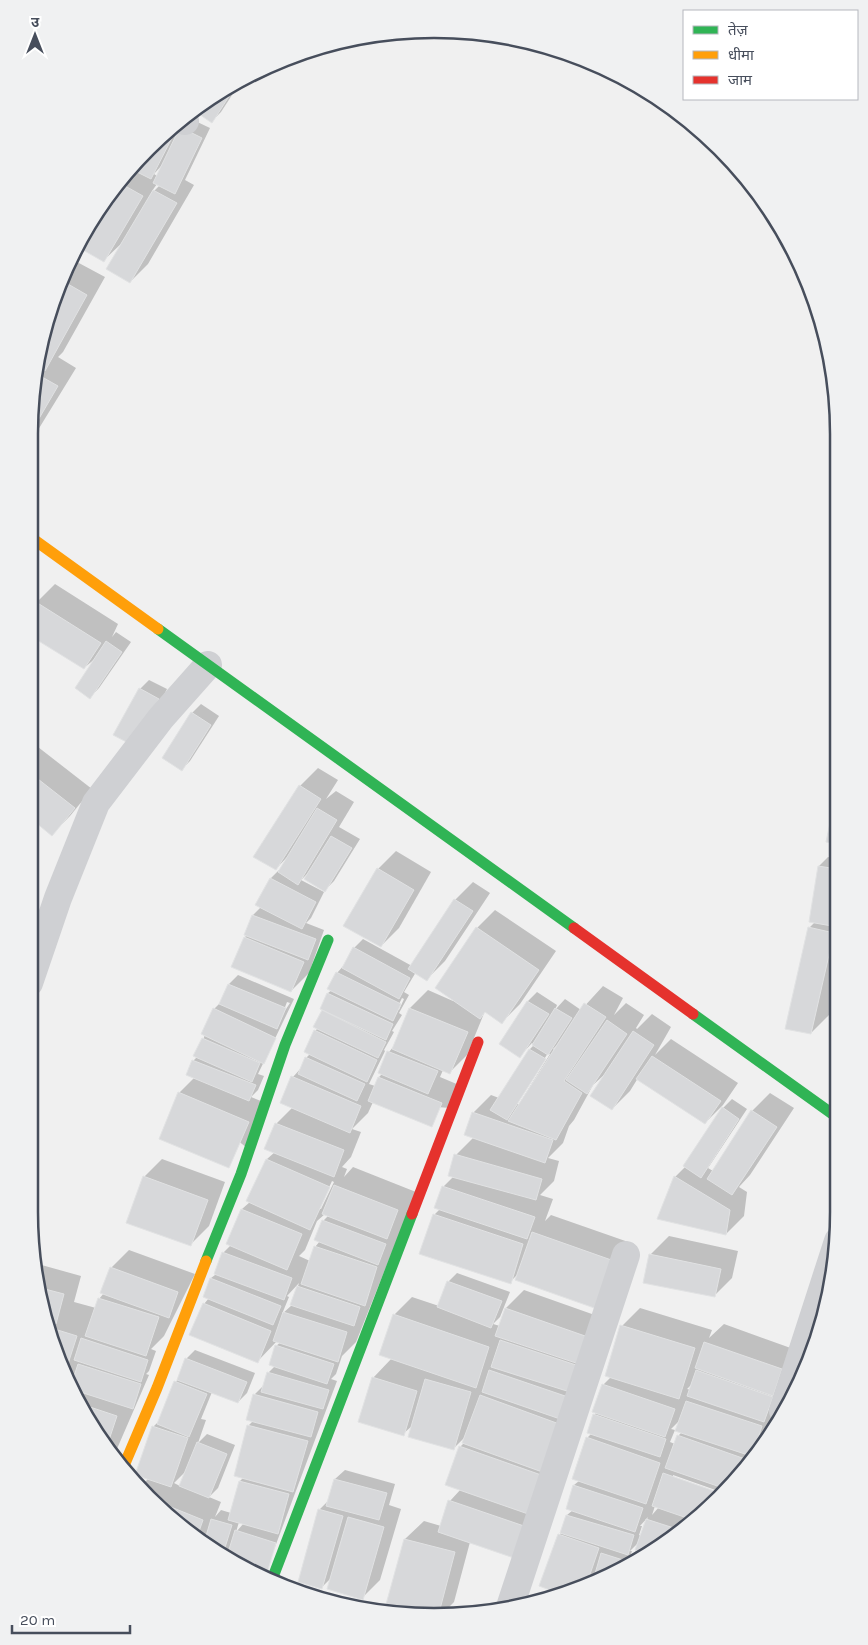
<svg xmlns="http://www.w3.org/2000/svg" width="868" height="1645" viewBox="0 0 868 1645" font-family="Karla,'Noto Sans Devanagari',sans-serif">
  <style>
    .shadow { fill: #0003; fill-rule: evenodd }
    .building { fill: #d7d8da; stroke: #e1e2e3 }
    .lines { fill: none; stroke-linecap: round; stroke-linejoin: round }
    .street { stroke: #cfd0d3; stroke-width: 28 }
    .fast { stroke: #30b455; stroke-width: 11 }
    .slow { stroke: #ff9f0a; stroke-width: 11 }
    .jam { stroke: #e5322d; stroke-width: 11 }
    .rim { fill: none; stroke: #474e5c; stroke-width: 2.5 }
  </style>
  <rect width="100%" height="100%" fill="#f0f0f0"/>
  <g class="shadow">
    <polygon points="243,78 221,112 212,121 196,109 232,83"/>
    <path d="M183,117L191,119L210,128L185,180L194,185L148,264L130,282L123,242L104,260L77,244L113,187L167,129ZM162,165L157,176L154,174ZM157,184L160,185L153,192L152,191Z"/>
    <polygon points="77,262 105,277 63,352 58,357 76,368 30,443 30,408 42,329 63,276"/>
    <polygon points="55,584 118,624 112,637 116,632 131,642 99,688 90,697 97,657 84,668 29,615 37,602"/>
    <polygon points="149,680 167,689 143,735 140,689"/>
    <polygon points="201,704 219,716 190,761 181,770 192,713"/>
    <polygon points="29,740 92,789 70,816 52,834 29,816"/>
    <polygon points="318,768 338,780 326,799 336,791 354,802 339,827 360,839 334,881 325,890 308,873 301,880 324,892 311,918 306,923 324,930 309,973 291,991 245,937 247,935 253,915 261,907 257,904 271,878 280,869 288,856 276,869 300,786"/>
    <polygon points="396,851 431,872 399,928 381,946 378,869"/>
    <polygon points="828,857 837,859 838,975 829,1015 811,1033 809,928 815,922 819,866"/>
    <path d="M473,882L490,893L445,961L427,979L416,972L404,992L409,995L399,1013L402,1015L392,1031L394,1032L384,1050L385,1051L369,1084L375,1086L379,1077L382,1074L389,1052L394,1046L410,1008L428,990L453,1001L477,928L495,910L556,951L520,1004L502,1022L485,1011L467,1055L449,1073L443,1070L440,1077L459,1085L450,1108L373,1102L368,1113L352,1129L361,1132L351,1157L342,1167L347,1169L344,1177L353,1167L416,1192L356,1342L342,1356L336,1374L331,1379L337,1381L266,1571L247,1565L229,1557L230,1551L226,1556L209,1548L205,1544L207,1536L202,1541L142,1485L149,1478L153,1427L160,1420L186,1359L195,1350L255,1373L247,1393L238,1402L212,1392L201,1419L206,1420L198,1443L207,1434L235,1445L218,1488L209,1497L221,1502L215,1517L221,1510L231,1513L240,1481L244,1477L249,1425L254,1420L248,1419L255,1394L265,1384L268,1373L275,1366L276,1346L281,1342L277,1341L257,1362L204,1304L209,1298L211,1278L215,1275L223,1253L231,1245L228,1243L242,1209L250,1202L248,1200L267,1159L275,1152L276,1124L293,1107V1077L302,1067L306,1058L310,1054L315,1031L318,1028L315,1027L323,1009L321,1008L328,993L332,990L337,973L345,964L354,948L363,939L412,966L455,900ZM402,998L404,999L399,1010H396ZM332,1181L334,1182L321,1209H319ZM325,1214L329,1215L323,1221L320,1241L315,1247L310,1261L299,1256L305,1250L317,1221ZM299,1283L292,1305L282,1314L289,1297L287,1296ZM186,1471L180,1486L174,1483ZM239,1522L244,1523L236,1532Z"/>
    <path d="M238,975L294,999L258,1074L264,1076L258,1090L251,1097L266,1103L247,1148L179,1093L195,1077L187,1075L194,1060L197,1057L214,1009L221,1002L229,984ZM287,1002L290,1003L282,1015Z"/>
    <path d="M603,986L623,998L614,1015L626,1003L644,1015L636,1028L637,1029L652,1014L671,1027L655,1055L671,1039L738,1083L723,1105L705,1123L638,1078L630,1091L612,1109L604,1075L593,1085L574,1120L569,1126L563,1143L548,1158L559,1161L554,1181L540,1195L553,1199L545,1221L551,1215L634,1244L618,1290L518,1274L510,1282L434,1215L440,1209L443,1187L454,1176L456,1155L474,1137L473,1113L491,1095L499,1098L530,1049L534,1045L532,1043L520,1056L500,1044L528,1001L537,992L557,1005L555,1010L565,999L581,1010ZM559,1043L555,1051L553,1049ZM548,1053L550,1054L519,1104H516Z"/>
    <polygon points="770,1093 794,1108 750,1175 739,1187 747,1192 744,1216 726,1234 675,1177 686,1166 723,1108 732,1099 747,1109 708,1168 713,1171 752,1111"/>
    <polygon points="162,1159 225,1182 209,1226 191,1244 144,1177"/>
    <polygon points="669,1236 738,1251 732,1278 714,1296 645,1282 651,1254"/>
    <polygon points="129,1250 195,1274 164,1336 151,1349 156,1351 149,1371 146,1374 149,1375 113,1458 50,1342 38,1264 81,1276 74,1302 96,1308 99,1299 104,1293 111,1268"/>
    <polygon points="457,1273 510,1292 500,1317 493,1324 500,1326 506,1308 524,1290 606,1319 531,1538 470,1542 454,1602 442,1614 394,1609 387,1607 405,1539 424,1521 441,1526 450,1501 461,1489 460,1447 464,1443 466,1436 453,1449 413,1425 403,1434 373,1378 392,1358 394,1315 412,1297 439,1306 448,1282"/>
    <path d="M640,1308L712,1330L709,1338L724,1324L799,1351L775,1422L724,1493L673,1475V1478L723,1495L720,1498L659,1548L589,1585L561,1592L559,1535L562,1532L567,1515L573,1510L567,1508L574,1485L579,1481L587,1438L592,1433L594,1415L596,1413L603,1385L611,1377L622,1326ZM693,1383L691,1390L687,1389ZM681,1419L682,1432L678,1436L675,1444L670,1442L675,1430L671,1429ZM655,1506L659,1507L652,1515ZM648,1517L641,1536L639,1535L642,1526H640ZM639,1542L638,1549L630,1557L632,1551H630Z"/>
    <polygon points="345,1470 395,1484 389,1505 401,1509 380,1580 362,1598 332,1577 322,1587 319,1510 329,1500 335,1479"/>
    <polygon points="320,1598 344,1604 329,1603"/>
  </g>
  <g class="building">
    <polygon points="240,79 212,123 193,110 232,83"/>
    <polygon points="173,125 177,128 151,179 133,170 137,161"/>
    <polygon points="180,127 202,138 175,194 153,183"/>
    <polygon points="132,166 125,179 122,177"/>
    <polygon points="118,182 143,196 104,262 76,246 113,187"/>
    <polygon points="153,190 177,203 130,283 106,269"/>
    <polygon points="61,280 87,295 45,371 36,366 42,329"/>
    <polygon points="35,373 58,386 30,434 30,408"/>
    <polygon points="36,602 101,643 84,669 29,635 29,612"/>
    <polygon points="106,641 122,652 90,699 75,688"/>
    <polygon points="139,688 159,699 134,746 113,735"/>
    <polygon points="191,712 211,725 182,771 162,758"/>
    <polygon points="29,772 75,808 52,836 29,817"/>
    <polygon points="299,785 321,799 276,870 253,857"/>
    <polygon points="837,790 837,844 826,842"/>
    <polygon points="317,808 337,820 298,885 278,872"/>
    <polygon points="331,836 352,848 325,892 304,879"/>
    <polygon points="818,866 837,869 837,892 832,926 809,922"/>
    <polygon points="377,868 414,890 381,947 343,926"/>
    <polygon points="270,878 316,902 302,929 255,905"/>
    <polygon points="454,899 473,911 427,981 408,969"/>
    <polygon points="252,915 316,939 308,960 244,935"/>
    <polygon points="476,927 539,970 502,1024 485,1012 480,1019 435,988"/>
    <polygon points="808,927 834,933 811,1034 785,1029"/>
    <polygon points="244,937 304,962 291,992 231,967"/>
    <polygon points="353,947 410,978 399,999 342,968"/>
    <polygon points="336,972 401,1004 393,1021 327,989"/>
    <polygon points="228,984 286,1008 277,1029 219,1004"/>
    <polygon points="327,993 393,1024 386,1040 320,1009"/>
    <polygon points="527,1001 549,1014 520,1058 499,1044"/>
    <polygon points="584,1003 606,1017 564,1081 582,1093 556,1140 508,1121"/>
    <polygon points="213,1008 276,1038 264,1064 201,1034"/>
    <polygon points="409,1008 468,1032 450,1074 392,1049"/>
    <polygon points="555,1008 572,1018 548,1055 532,1045"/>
    <polygon points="322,1010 386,1042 378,1058 313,1027"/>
    <polygon points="607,1020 627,1034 587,1094 566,1080"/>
    <polygon points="314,1030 377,1060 367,1082 304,1052"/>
    <polygon points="633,1031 654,1045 612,1110 590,1096"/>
    <polygon points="202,1038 260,1063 252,1082 193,1056"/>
    <polygon points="529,1049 546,1059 507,1120 490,1110"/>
    <polygon points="387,1051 438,1071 428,1094 378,1073"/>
    <polygon points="652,1056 721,1101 705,1124 636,1079"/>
    <polygon points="305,1057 365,1084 357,1101 298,1074"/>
    <polygon points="192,1060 256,1085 249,1101 186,1075"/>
    <polygon points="291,1076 361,1106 350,1133 280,1103"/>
    <polygon points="378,1077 442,1103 432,1127 368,1101"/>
    <polygon points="178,1092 249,1122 229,1168 159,1139"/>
    <polygon points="722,1107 739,1119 701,1178 683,1166"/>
    <polygon points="751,1110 777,1127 732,1195 707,1179"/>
    <polygon points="472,1112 553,1140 545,1163 464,1135"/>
    <polygon points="275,1123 344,1150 334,1177 264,1149"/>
    <polygon points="454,1154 542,1179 536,1200 448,1176"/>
    <polygon points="266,1159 330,1187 310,1230 246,1201"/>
    <polygon points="143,1176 208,1200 191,1246 126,1223"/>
    <polygon points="674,1176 730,1210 726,1235 657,1219"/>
    <polygon points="334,1185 398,1210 387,1239 322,1214"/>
    <polygon points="442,1186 535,1217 527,1239 434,1208"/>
    <polygon points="241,1209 302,1234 287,1270 226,1244"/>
    <polygon points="433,1214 523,1244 511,1284 419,1254"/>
    <polygon points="322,1220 386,1244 378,1265 314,1240"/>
    <polygon points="532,1232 617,1262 600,1310 515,1280"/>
    <polygon points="314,1246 377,1267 365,1306 301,1284"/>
    <polygon points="222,1252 292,1278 284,1300 214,1274"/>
    <polygon points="649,1254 721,1269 715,1297 643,1283"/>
    <polygon points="110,1267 178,1292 169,1318 100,1293"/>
    <polygon points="210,1278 281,1306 273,1325 203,1297"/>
    <polygon points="447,1281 502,1301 491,1328 437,1307"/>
    <polygon points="297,1286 360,1307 354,1326 290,1305"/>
    <polygon points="41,1288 64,1294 56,1324 47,1322"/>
    <polygon points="98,1298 159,1317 146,1356 85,1336"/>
    <polygon points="203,1303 271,1331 258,1363 189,1335"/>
    <polygon points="505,1308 588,1337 579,1364 495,1336"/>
    <polygon points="283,1312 347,1332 338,1362 273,1341"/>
    <polygon points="393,1314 489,1347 476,1388 379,1355"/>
    <polygon points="620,1325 695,1348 679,1399 605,1376"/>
    <polygon points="48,1327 77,1336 66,1370 50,1342"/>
    <polygon points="81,1338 148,1360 141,1382 74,1360"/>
    <polygon points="500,1340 579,1366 570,1392 491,1367"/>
    <polygon points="704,1342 782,1369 773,1396 695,1368"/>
    <polygon points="275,1345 334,1364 327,1384 269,1365"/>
    <polygon points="185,1358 247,1382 238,1403 177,1380"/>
    <polygon points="78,1364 141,1384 133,1409 77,1391 72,1382"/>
    <polygon points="489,1370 571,1398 563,1420 482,1392"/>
    <polygon points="696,1370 773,1397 764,1422 687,1396"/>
    <polygon points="267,1372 329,1390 323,1409 261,1392"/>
    <polygon points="372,1377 417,1391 404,1436 358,1422"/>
    <polygon points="425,1379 471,1392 454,1450 408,1437"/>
    <polygon points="174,1381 207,1394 189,1437 157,1424"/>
    <polygon points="602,1384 675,1409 665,1437 592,1412"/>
    <polygon points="253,1394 318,1412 311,1437 246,1420"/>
    <polygon points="480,1395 562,1425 545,1473 462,1443"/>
    <polygon points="686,1401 762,1426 754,1451 751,1456 675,1431"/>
    <polygon points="84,1405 117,1416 107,1446"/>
    <polygon points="593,1414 666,1439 660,1457 587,1433"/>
    <polygon points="247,1425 308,1441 293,1492 234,1476"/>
    <polygon points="152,1426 188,1438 171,1487 135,1475"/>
    <polygon points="677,1435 748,1460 726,1489 665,1468"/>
    <polygon points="586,1437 660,1463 646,1504 572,1479"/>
    <polygon points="197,1442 227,1454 209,1498 179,1486"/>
    <polygon points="459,1446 544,1476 531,1515 445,1485"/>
    <polygon points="663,1473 723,1494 693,1520 652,1506"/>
    <polygon points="334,1479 387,1493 379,1520 326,1506"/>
    <polygon points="239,1481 289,1494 278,1534 228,1520"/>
    <polygon points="573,1485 643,1508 635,1532 566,1509"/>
    <polygon points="448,1500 524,1526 514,1558 438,1532"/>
    <polygon points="161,1503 203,1520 197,1537"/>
    <polygon points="318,1509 343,1516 322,1589 298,1582"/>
    <polygon points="566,1515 634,1535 628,1555 560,1533"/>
    <polygon points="348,1517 384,1527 363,1600 327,1589"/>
    <polygon points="211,1519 232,1525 223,1554 209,1548 204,1543"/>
    <polygon points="646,1519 680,1530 659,1548 648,1554 635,1550"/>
    <polygon points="235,1530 276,1543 267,1573 227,1556"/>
    <polygon points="558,1534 599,1548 586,1586 558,1593 539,1586"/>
    <polygon points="404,1539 455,1552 439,1613 385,1608"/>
    <polygon points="601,1553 623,1560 621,1568 592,1584"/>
    <polygon points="629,1556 639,1559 626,1566"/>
  </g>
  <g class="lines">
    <g class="street">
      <polyline points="181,119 185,121"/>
      <polyline points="29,983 58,898 96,803 161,718 208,665"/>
      <polyline points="783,1411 838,1241"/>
      <polyline points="511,1604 626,1255"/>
    </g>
    <g class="fast">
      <polyline points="158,629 574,928"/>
      <polyline points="693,1014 838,1118"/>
      <polyline points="206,1261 241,1174 285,1045 328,940"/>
      <polyline points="273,1577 412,1214"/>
    </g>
    <g class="slow">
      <polyline points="29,536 158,629"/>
      <polyline points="123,1468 157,1388 206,1261"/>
    </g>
    <g class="jam">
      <polyline points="574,928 693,1014"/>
      <polyline points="412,1214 478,1042"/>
    </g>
  </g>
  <path d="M0 0H868V1645H0ZM434 38H434A396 396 0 0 1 830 434V1212A396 396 0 0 1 434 1608H434A396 396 0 0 1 38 1212V434A396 396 0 0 1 434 38Z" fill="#f0f1f2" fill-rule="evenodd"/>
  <path class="rim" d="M434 38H434A396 396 0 0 1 830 434V1212A396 396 0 0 1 434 1608H434A396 396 0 0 1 38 1212V434A396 396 0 0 1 434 38Z"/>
  <rect x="683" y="10" width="175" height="90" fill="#ffffff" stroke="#b5b8be"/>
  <rect x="693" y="26" width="25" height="8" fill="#30b455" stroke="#b5b8be"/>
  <text x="728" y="35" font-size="15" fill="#474e5c">तेज़</text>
  <rect x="693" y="51" width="25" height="8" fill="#ff9f0a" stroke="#b5b8be"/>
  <text x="728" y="60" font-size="15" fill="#474e5c">धीमा</text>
  <rect x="693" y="76" width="25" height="8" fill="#e5322d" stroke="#b5b8be"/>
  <text x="728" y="85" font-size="15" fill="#474e5c">जाम</text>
  <g transform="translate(35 35)" stroke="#ffffff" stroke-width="4" paint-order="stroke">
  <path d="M0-4L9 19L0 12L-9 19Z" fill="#474e5c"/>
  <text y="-8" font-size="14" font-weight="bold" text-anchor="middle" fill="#474e5c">उ</text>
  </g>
  <path d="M12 1625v8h118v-8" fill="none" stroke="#474e5c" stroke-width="2.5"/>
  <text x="20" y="1625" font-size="15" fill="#474e5c" stroke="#ffffff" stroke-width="4" paint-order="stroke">20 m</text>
</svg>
